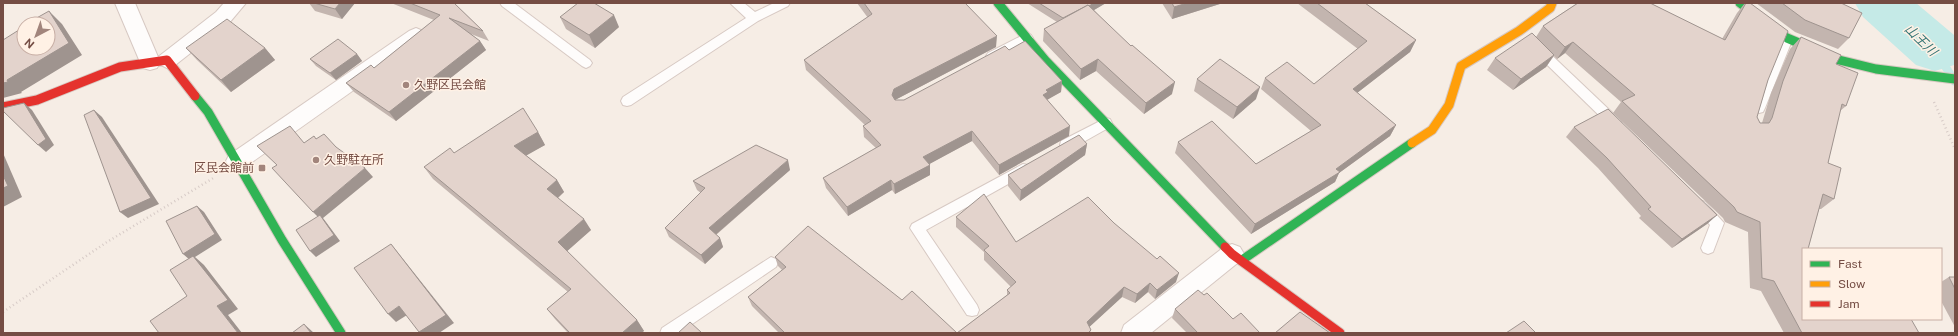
<svg xmlns="http://www.w3.org/2000/svg" width="1958" height="336" viewBox="0 0 1958 336" font-family="'Public Sans','Noto Sans JP',sans-serif">
  <style>
    .lines { fill: none; stroke-linecap: round; stroke-linejoin: round }
    .stream { fill: #c5eae7; fill-rule: evenodd }
    .river { fill: #c5eae7; fill-rule: evenodd }
    .lane-casing { stroke: #d7c9c3; stroke-width: 2 }
    .street-casing { stroke: #d7c9c3; stroke-width: 2 }
    .fast-casing { stroke: #d7c8c1; stroke-width: 11 }
    .slow-casing { stroke: #d7c8c1; stroke-width: 11 }
    .jam-casing { stroke: #d7c8c1; stroke-width: 11 }
    .path { stroke: #d7cbc7; stroke-width: 2.5; stroke-dasharray: 1 3; stroke-linecap: butt }
    .lane { fill: #fefcfb; fill-rule: evenodd }
    .street { fill: #fefcfb; fill-rule: evenodd }
    .fast { stroke: #30b455; stroke-width: 9 }
    .slow { stroke: #ff9f0a; stroke-width: 9 }
    .jam { stroke: #e5322d; stroke-width: 9 }
    .wall { fill: #c3b5af }
    .shaded-wall { fill: #9f948f }
    .building { fill: #e3d3cc; stroke: #9f948f }
    .poi-dot { fill: #a2857c; stroke: #fff1e5; stroke-width: 1.5 }
    .labels { text-anchor: middle; dominant-baseline: central; stroke-width: 3; stroke-linejoin: round; paint-order: stroke }
    .poi-label { font-size: 12px; fill: #754d44; stroke: #fff1e5; text-anchor: start }
    .water-label { font-size: 13px; font-style: italic; fill: #347676; stroke: #fff1e5 }
  </style>
  <rect width="100%" height="100%" fill="#f6ede5"/>
  <g class="lines">
    <polygon class="stream" points="1935,46 1955,50 1955,58 1943,55 1955,74 1955,86 1952,85 1930,50"/>
    <polygon class="river" points="1855,3 1916,3 1954,35 1954,65 1935,71 1916,65 1863,17"/>
    <defs>
      <g id="lane">
        <polygon points="500,3 514,3 590,60 592,63 590,66 586,68 582,66 502,6"/>
        <polygon points="730,3 744,3 755,12 774,3 790,3 788,6 758,21 631,105 627,106 623,105 621,101 623,97 746,18"/>
        <polygon points="1027,33 1031,35 1033,38 1031,41 996,59 988,59 986,56 988,53"/>
        <polygon points="1787,33 1791,35 1793,38 1765,108 1763,112 1759,113 1755,112 1753,108 1781,38 1783,35"/>
        <polygon points="1538,44 1542,46 1620,120 1622,124 1620,128 1616,129 1612,128 1534,52 1532,49 1534,46"/>
        <polygon points="1106,118 1110,119 1112,123 1110,127 1071,149 1066,150 1061,149 1060,145 1061,141"/>
        <polygon points="1023,164 1028,165 1030,169 1028,173 926,230 977,305 979,310 977,315 972,316 967,315 910,228 912,224"/>
        <polygon points="1700,200 1705,202 1724,223 1713,252 1708,254 1703,252 1701,248 1710,225 1693,206 1695,202"/>
        <polygon points="771,257 776,259 778,263 776,267 679,333 660,333 662,328"/>
      </g>
      <g id="street">
        <polygon points="115,3 135,3 158,57 216,12 224,3 246,3 230,22 174,66 167,68 159,64 157,68 150,70 143,68 140,62"/>
        <polygon points="416,28 423,31 426,36 423,41 245,167 237,170 229,167 226,161 229,155 409,31"/>
        <polygon points="1232,244 1240,247 1244,254 1240,261 1151,333 1121,333 1124,325 1224,247"/>
      </g>
      <g id="fast">
        <polyline points="998,3 1045,60 1225,247"/>
        <polyline points="1740,3 1787,38 1839,60 1876,69 1955,79"/>
        <polyline points="195,96 208,112 282,240 341,333"/>
        <polyline points="1242,260 1412,143"/>
      </g>
      <polyline id="slow" points="1412,143 1432,130 1449,105 1461,66 1519,31 1550,8 1552,3"/>
      <g id="jam">
        <polyline points="3,107 37,100 120,67 167,60 195,96"/>
        <polyline points="1225,247 1232,254 1340,333"/>
      </g>
    </defs>
    <use href="#lane" class="lane-casing"/>
    <use href="#street" class="street-casing"/>
    <use href="#fast" class="fast-casing"/>
    <use href="#slow" class="slow-casing"/>
    <use href="#jam" class="jam-casing"/>
    <g class="path">
      <polyline points="1934,102 1955,149"/>
      <polyline points="3,312 107,242 215,177"/>
    </g>
    <use href="#lane" class="lane"/>
    <use href="#street" class="street"/>
    <use href="#fast" class="fast"/>
    <use href="#slow" class="slow"/>
    <use href="#jam" class="jam"/>
  </g>
  <g class="wall">
    <polygon points="309,3 355,3 342,19 315,11"/>
    <polygon points="391,3 454,3 483,31 489,41 471,34 480,41 486,50 396,121 354,92 346,83 374,68 434,20"/>
    <polygon points="857,3 965,3 996,47 895,100 904,100 1009,50 1062,81 1061,92 1047,99 1069,136 999,175 972,141 929,164 930,165 930,175 895,194 892,190 848,216 826,188 823,178 876,148 864,137 863,126 865,125 806,70 804,60 868,18"/>
    <polygon points="1027,3 1106,3 1094,10 1172,94 1144,114 1096,71 1080,80 1043,41 1044,29 1057,22"/>
    <polygon points="1162,3 1223,3 1172,19"/>
    <polygon points="1297,3 1365,3 1416,40 1410,52 1357,93 1396,125 1390,136 1339,173 1335,182 1251,234 1175,153 1178,142 1256,164 1311,131 1261,89 1265,78 1314,84 1358,49"/>
    <polygon points="1573,3 1650,3 1722,39 1737,13 1745,3 1750,3 1768,80 1757,117 1760,123 1762,123 1771,93 1790,49 1801,37 1836,64 1846,106 1840,111 1828,163 1834,199 1821,209 1819,209 1808,249 1803,319 1919,333 1784,333 1761,291 1750,288 1748,232 1725,222 1723,218 1613,113 1621,102 1565,53 1557,59 1554,56 1546,67 1513,90 1487,70 1495,58 1536,37 1543,26 1576,4"/>
    <polygon points="1756,3 1841,3 1849,38 1838,49 1795,32"/>
    <polygon points="560,17 619,27 595,48 566,29"/>
    <polygon points="186,48 265,48 275,60 231,92 197,60"/>
    <polygon points="357,54 362,61 336,80 316,66 310,59"/>
    <polygon points="1197,79 1256,99 1233,119 1194,91"/>
    <polygon points="1574,127 1717,215 1707,224 1672,248 1639,218 1641,216 1598,168 1566,137"/>
    <polygon points="538,132 545,145 526,155 557,180 564,192 558,198 591,230 567,251 637,320 644,331 641,333 568,333 555,319 547,309 568,292 433,179 424,167 454,153"/>
    <polygon points="1087,144 1085,155 1020,201 1008,186 1008,175"/>
    <polygon points="790,170 716,235 720,238 723,247 705,264 669,237 665,228 701,193 697,190 693,181"/>
    <polygon points="956,217 1016,242 1114,223 1176,282 1155,299 1148,292 1135,303 1122,297 1089,327 1091,330 1090,333 779,333 752,306 748,297 782,270 778,266 775,257 902,300 957,333 1007,295 1007,290 1011,287 984,260 984,252 956,227"/>
    <polygon points="1949,277 1955,277 1955,327 1941,301 1941,282"/>
    <polygon points="1175,309 1260,333 1187,333 1172,318"/>
  </g>
  <g class="shaded-wall">
    <polygon points="340,3 355,3 342,19 335,9"/>
    <polygon points="1094,3 1106,3 1065,27 1066,20"/>
    <polygon points="1187,3 1223,3 1172,19 1174,7"/>
    <polygon points="49,11 62,24 82,55 21,92 22,93 3,98 3,83 7,80"/>
    <polygon points="614,15 619,27 595,48 589,35"/>
    <polygon points="997,36 996,47 895,100 893,106 892,95 894,89"/>
    <polygon points="1416,40 1410,52 1348,100 1353,89"/>
    <polygon points="480,41 486,50 396,121 389,112"/>
    <polygon points="1573,42 1565,53 1557,59 1565,47"/>
    <polygon points="265,48 275,60 231,92 221,80"/>
    <polygon points="357,54 362,61 336,80 330,73"/>
    <polygon points="1554,55 1546,67 1513,90 1521,79"/>
    <polygon points="1098,59 1096,71 1080,80 1081,69"/>
    <polygon points="1062,81 1061,92 1047,100 1043,95 1046,90"/>
    <polygon points="1175,82 1172,94 1144,114 1146,103"/>
    <polygon points="1260,87 1256,99 1233,119 1237,107"/>
    <polygon points="24,103 32,110 54,145 46,152 38,145"/>
    <polygon points="94,110 102,117 159,204 128,218 120,212"/>
    <polygon points="1396,125 1390,136 1339,173 1335,182 1251,234 1255,224 1336,169"/>
    <polygon points="1070,126 1069,136 999,175 999,165"/>
    <polygon points="972,131 972,141 924,167 923,157"/>
    <polygon points="538,132 545,145 522,158 514,146"/>
    <polygon points="1087,144 1085,155 1020,201 1021,190"/>
    <polygon points="3,153 22,197 3,207"/>
    <polygon points="788,160 790,170 713,237 709,228"/>
    <polygon points="930,165 930,175 895,194 894,184"/>
    <polygon points="365,168 373,177 323,218 326,222 340,241 316,257 310,251 321,220 313,212"/>
    <polygon points="557,180 564,192 554,201 547,189"/>
    <polygon points="891,180 892,190 848,216 847,207"/>
    <polygon points="197,206 204,212 222,240 195,257 204,265 238,309 228,315 242,333 238,333 217,306 190,260 183,254"/>
    <polygon points="1717,215 1707,224 1672,248 1682,239"/>
    <polygon points="584,219 591,230 565,253 558,242"/>
    <polygon points="720,238 723,247 705,264 701,255"/>
    <polygon points="391,244 399,254 454,323 439,333 420,333 419,332"/>
    <polygon points="1179,273 1176,282 1155,299 1157,290"/>
    <polygon points="1150,283 1148,292 1135,303 1137,294"/>
    <polygon points="1124,287 1122,297 1085,331 1087,322"/>
    <polygon points="399,306 407,315 396,322 388,314"/>
    <polygon points="637,320 644,331 641,333 622,333"/>
    <polygon points="304,324 314,333 311,333"/>
  </g>
  <g class="building">
    <polygon points="314,3 340,3 335,9"/>
    <polygon points="410,3 454,3 483,31 449,18 480,41 389,112 346,83 371,65 374,68 440,15"/>
    <polygon points="578,3 594,3 614,15 589,35 560,17"/>
    <polygon points="864,3 965,3 997,36 894,89 892,95 895,100 904,100 1005,46 1009,50 1025,41 1062,81 1046,90 1048,92 1043,95 1070,126 999,165 972,131 923,157 930,165 894,184 891,180 847,207 823,178 881,145 863,126 871,121 804,60 872,14"/>
    <polygon points="1039,3 1094,3 1089,6 1088,5 1063,18"/>
    <polygon points="1172,3 1187,3 1174,7"/>
    <polygon points="1317,3 1365,3 1416,40 1353,89 1396,125 1336,169 1340,172 1255,224 1178,142 1212,121 1256,164 1321,125 1265,78 1287,62 1314,84 1367,41"/>
    <polygon points="1578,3 1650,3 1725,40 1746,3 1750,3 1788,31 1768,80 1757,117 1760,123 1769,123 1772,118 1783,81 1801,37 1841,55 1836,64 1858,73 1846,106 1842,104 1828,163 1841,168 1834,199 1823,194 1808,249 1803,249 1803,319 1911,319 1919,333 1802,333 1774,281 1762,278 1760,222 1737,212 1734,207 1622,101 1635,95 1573,42 1565,47 1543,26"/>
    <polygon points="1782,3 1841,3 1862,13 1849,38 1805,20"/>
    <polygon points="1088,5 1131,46 1132,45 1175,82 1146,103 1098,59 1081,69 1044,29"/>
    <polygon points="49,11 69,43 7,80 8,82 3,83 3,40 22,28 21,27 24,25 24,48 48,48 48,24 26,24"/>
    <polygon points="227,19 265,48 221,80 186,48"/>
    <polygon points="1532,33 1554,55 1521,79 1495,58"/>
    <polygon points="338,39 357,54 330,73 310,59"/>
    <polygon points="1220,59 1260,87 1237,107 1197,79"/>
    <polygon points="24,103 46,139 38,145 3,111 3,108"/>
    <polygon points="523,108 538,132 514,146 557,180 547,189 584,219 558,242 637,320 622,333 570,333 547,309 571,289 424,167 450,148 454,153"/>
    <polygon points="1608,109 1717,215 1682,239 1648,209 1651,207 1607,158 1574,127"/>
    <polygon points="94,110 151,198 120,212 84,115"/>
    <polygon points="290,126 304,143 314,136 316,139 324,134 336,147 365,168 313,212 272,168 277,165 257,146"/>
    <polygon points="1079,135 1087,144 1021,190 1008,175"/>
    <polygon points="756,145 788,160 709,228 720,238 701,255 665,228 705,188 693,181"/>
    <polygon points="3,175 8,186 3,188"/>
    <polygon points="984,194 1016,242 1088,197 1114,223 1157,259 1160,256 1179,273 1157,290 1150,283 1137,294 1124,287 1087,322 1091,330 1088,333 785,333 748,297 786,267 775,257 808,226 902,300 912,291 957,333 1010,293 1007,290 1016,282 984,250 989,246 956,217"/>
    <polygon points="197,206 215,234 183,254 166,221"/>
    <polygon points="320,215 334,235 310,251 296,230"/>
    <polygon points="391,244 446,315 419,332 399,306 388,314 354,268"/>
    <polygon points="193,256 228,300 217,306 238,333 159,333 150,321 187,296 170,270"/>
    <polygon points="1949,277 1955,277 1955,289"/>
    <polygon points="1198,290 1204,295 1207,293 1233,319 1241,313 1260,333 1198,333 1175,309"/>
    <polygon points="1300,312 1330,333 1275,333"/>
    <polygon points="1524,321 1536,333 1506,333"/>
    <polygon points="690,322 702,333 678,333"/>
    <polygon points="304,324 311,333 292,333"/>
  </g>
  <g class="poi-dot">
    <circle cx="406" cy="85" r="4"/>
    <circle cx="316" cy="160" r="4"/>
    <rect x="258" y="164" width="8" height="8" rx="2"/>
  </g>
  <g class="labels">
    <g class="poi-label">
      <text x="414" y="85">久野区民会館</text>
      <text x="324" y="160">久野駐在所</text>
      <text x="254" y="168" text-anchor="end">区民会館前</text>
    </g>
    <g class="water-label">
      <text transform="translate(1921 40) rotate(44)">山王川</text>
    </g>
  </g>
  <rect width="1958" height="336" fill="none" stroke="#754d44" stroke-width="8"/>
  <rect x="1802" y="248" width="140" height="72" fill="#fff1e5" stroke="#c8afa5"/>
  <rect x="1810" y="261" width="20" height="6" fill="#30b455" stroke="#c8afa5"/>
  <text x="1838" y="268" font-size="12" fill="#754d44">Fast</text>
  <rect x="1810" y="281" width="20" height="6" fill="#ff9f0a" stroke="#c8afa5"/>
  <text x="1838" y="288" font-size="12" fill="#754d44">Slow</text>
  <rect x="1810" y="301" width="20" height="6" fill="#e5322d" stroke="#c8afa5"/>
  <text x="1838" y="308" font-size="12" fill="#754d44">Jam</text>
  <g transform="translate(36 36) rotate(221)"><circle r="19" fill="#fff1e5" stroke="#c8afa5"/>
  <path d="M0-3L7 15L0 10L-7 15Z" fill="#a2857c"/>
  <text y="-6" font-size="11" font-weight="bold" text-anchor="middle" fill="#754d44">N</text>
  </g>
</svg>
